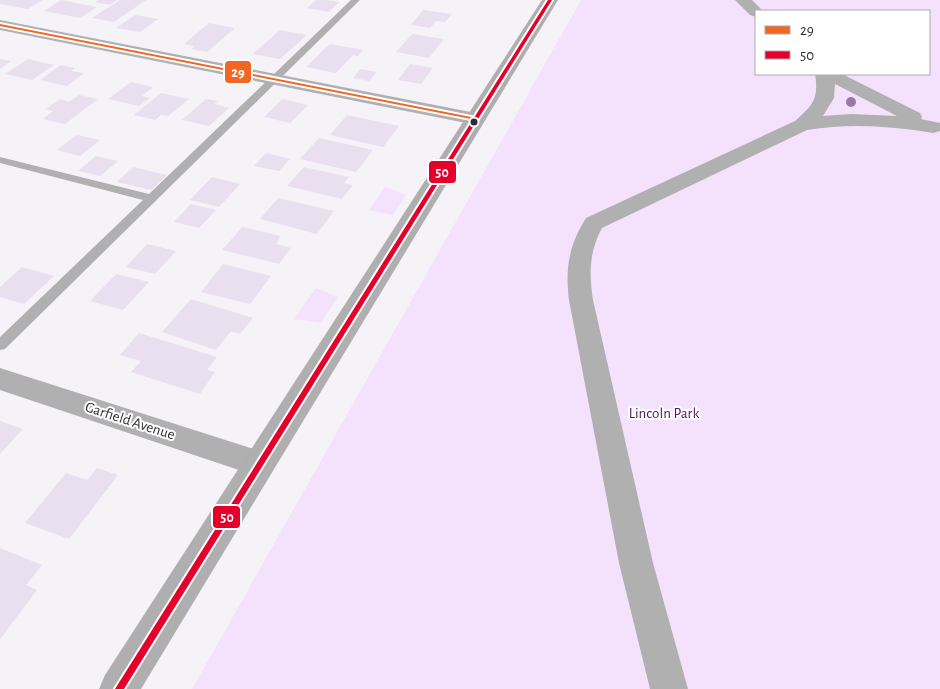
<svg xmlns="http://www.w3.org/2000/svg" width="940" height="689" viewBox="0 0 940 689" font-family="'Alegreya Sans',sans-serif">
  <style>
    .green { fill: #f4e2fc; fill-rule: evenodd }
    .building { fill: #e9dfee }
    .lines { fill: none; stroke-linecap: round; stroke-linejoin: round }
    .service { fill: #b0b0b0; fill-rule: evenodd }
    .minor { fill: #b0b0b0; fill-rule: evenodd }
    .secondary { fill: #afafaf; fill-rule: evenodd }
    .bus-1-casing { stroke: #fff; stroke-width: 4 }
    .bus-2-casing { stroke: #fff; stroke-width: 4 }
    .bus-1 { fill: #f26522; fill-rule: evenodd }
    .bus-2 { fill: #e4002b; fill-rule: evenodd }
    .tree { fill: #9a79a6 }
    .bus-dot { fill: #2e2c2f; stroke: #fff; stroke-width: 2 }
    .labels { text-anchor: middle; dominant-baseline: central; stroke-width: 4; stroke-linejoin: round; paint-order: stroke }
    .park-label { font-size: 15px; fill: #4f1563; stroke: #fff }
    .street-label { font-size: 15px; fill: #2e2c2f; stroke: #fff }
    .line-badge { stroke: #fff; stroke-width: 2 }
    .badge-label { font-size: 14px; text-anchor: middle; font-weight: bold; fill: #fff }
  </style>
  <rect width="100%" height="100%" fill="#f6f3f8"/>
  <g class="green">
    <path d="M581,0H940V689H192ZM756,11H929V74H756Z"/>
    <polygon points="385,187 406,195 393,215 369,210"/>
    <polygon points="316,288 338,297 321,323 294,319"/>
  </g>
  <g class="building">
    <polygon points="0,0 43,0 28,9 0,4"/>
    <polygon points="61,0 97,7 80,18 44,11"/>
    <polygon points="99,0 117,0 110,5 95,2"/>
    <polygon points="120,0 146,0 114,22 92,18"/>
    <polygon points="316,0 327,0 339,2 329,12 307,8"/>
    <polygon points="423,10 452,14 445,22 436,21 430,28 411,25"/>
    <polygon points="135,15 158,19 140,32 116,28"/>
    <polygon points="209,23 235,28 207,52 191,49 195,46 184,44"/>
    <polygon points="280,30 307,35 280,59 253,54"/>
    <polygon points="412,34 444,39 429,58 396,52"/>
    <polygon points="330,44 363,50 358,56 353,55 336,73 306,67"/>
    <polygon points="0,59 11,61 0,69"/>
    <polygon points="28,59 54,65 32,80 5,74"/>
    <polygon points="410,64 433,68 421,84 398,80"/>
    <polygon points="61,65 75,68 71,71 84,73 67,86 40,80"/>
    <polygon points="360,69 377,72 369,81 353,78"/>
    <polygon points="131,82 153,87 142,96 150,98 139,106 108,99"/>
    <polygon points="161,93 189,99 168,116 161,115 155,120 134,115"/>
    <polygon points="79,95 98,99 65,124 43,119 53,111 46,109 60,99 69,102"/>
    <polygon points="206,99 218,101 214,104 229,108 209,126 182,120"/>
    <polygon points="282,99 308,105 290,123 264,117"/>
    <polygon points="347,115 399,126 383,147 330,135"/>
    <polygon points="77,135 100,140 80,156 57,150"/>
    <polygon points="319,138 373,150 356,172 300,159"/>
    <polygon points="266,153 290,159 279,171 254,166"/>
    <polygon points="96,156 118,161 100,176 78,171"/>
    <polygon points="133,167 167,175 151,190 117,182"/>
    <polygon points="304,167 349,177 344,183 353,185 342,199 287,186"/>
    <polygon points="212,177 240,184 219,207 190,200"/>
    <polygon points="278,198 334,211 317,234 260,219"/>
    <polygon points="191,204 216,210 199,228 174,222"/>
    <polygon points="242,227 281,236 276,244 291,248 279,264 222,250"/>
    <polygon points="147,244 176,251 155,274 126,267"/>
    <polygon points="223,264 271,276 250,304 201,292"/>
    <polygon points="22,267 54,276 24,304 0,297 0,287"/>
    <polygon points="116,274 149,282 123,310 90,301"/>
    <polygon points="191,299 253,318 240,334 231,331 216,350 162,332"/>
    <polygon points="139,333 217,357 207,370 215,372 200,394 131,372 141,361 120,355"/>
    <polygon points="0,421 23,429 0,454"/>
    <polygon points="97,468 118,475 69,539 25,523 66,473 87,480"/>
    <polygon points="0,548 42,565 26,585 37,590 0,639"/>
  </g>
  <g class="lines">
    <polygon class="service" points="351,0 360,0 5,349 0,350 0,337 143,200 0,163 0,157 149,194"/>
    <g class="minor">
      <polygon points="735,0 752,0 763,11 756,11 756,17 750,15"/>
      <polygon points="0,20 476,113 483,115 486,119 483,123 476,125 0,30"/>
      <path d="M815,74H842L920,113L922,117L921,119L940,123V131L933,133C891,126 850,123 807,130L602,228C589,251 589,275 593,300L653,563L688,689H650L619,563L569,300C565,268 569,245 586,218L795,121C813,105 819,99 815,74ZM835,84L897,116L851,114L823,116L834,98Z"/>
      <polygon points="0,368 260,451 271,455 275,464 271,473 260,477 0,390"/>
    </g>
    <polygon class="secondary" points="542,0 558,0 141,689 99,689 105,675"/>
    <defs>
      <polygon id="bus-1" points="0,24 476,118 478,119 476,120 0,26"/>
      <polygon id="bus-2" points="548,0 552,0 124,689 115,689"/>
    </defs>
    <use href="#bus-1" class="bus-1-casing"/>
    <use href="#bus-2" class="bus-2-casing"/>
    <use href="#bus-1" class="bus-1"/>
    <use href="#bus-2" class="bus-2"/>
  </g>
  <circle class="tree" cx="851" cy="102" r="5"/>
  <circle class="bus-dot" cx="474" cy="122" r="4.5"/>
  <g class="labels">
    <g class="park-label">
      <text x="664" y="413">Lincoln Park</text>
    </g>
    <g class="street-label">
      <text transform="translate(130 421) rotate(18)">Garfield Avenue</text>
    </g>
  </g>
  <g class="line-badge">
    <rect x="224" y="60" width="28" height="24" rx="5" fill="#f26522"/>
    <rect x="428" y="160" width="29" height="24" rx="5" fill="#e4002b"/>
    <rect x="212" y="505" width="29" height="24" rx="5" fill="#e4002b"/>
  </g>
  <g class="badge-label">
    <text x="238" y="77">29</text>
    <text x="442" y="177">50</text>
    <text x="227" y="522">50</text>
  </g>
  <rect x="755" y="10" width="175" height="65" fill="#ffffff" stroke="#ababac"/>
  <rect x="765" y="26" width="25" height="8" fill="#f26522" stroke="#ababac"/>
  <text x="800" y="35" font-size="15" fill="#2e2c2f">29</text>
  <rect x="765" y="51" width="25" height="8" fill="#e4002b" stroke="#ababac"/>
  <text x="800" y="60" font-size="15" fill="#2e2c2f">50</text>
</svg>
